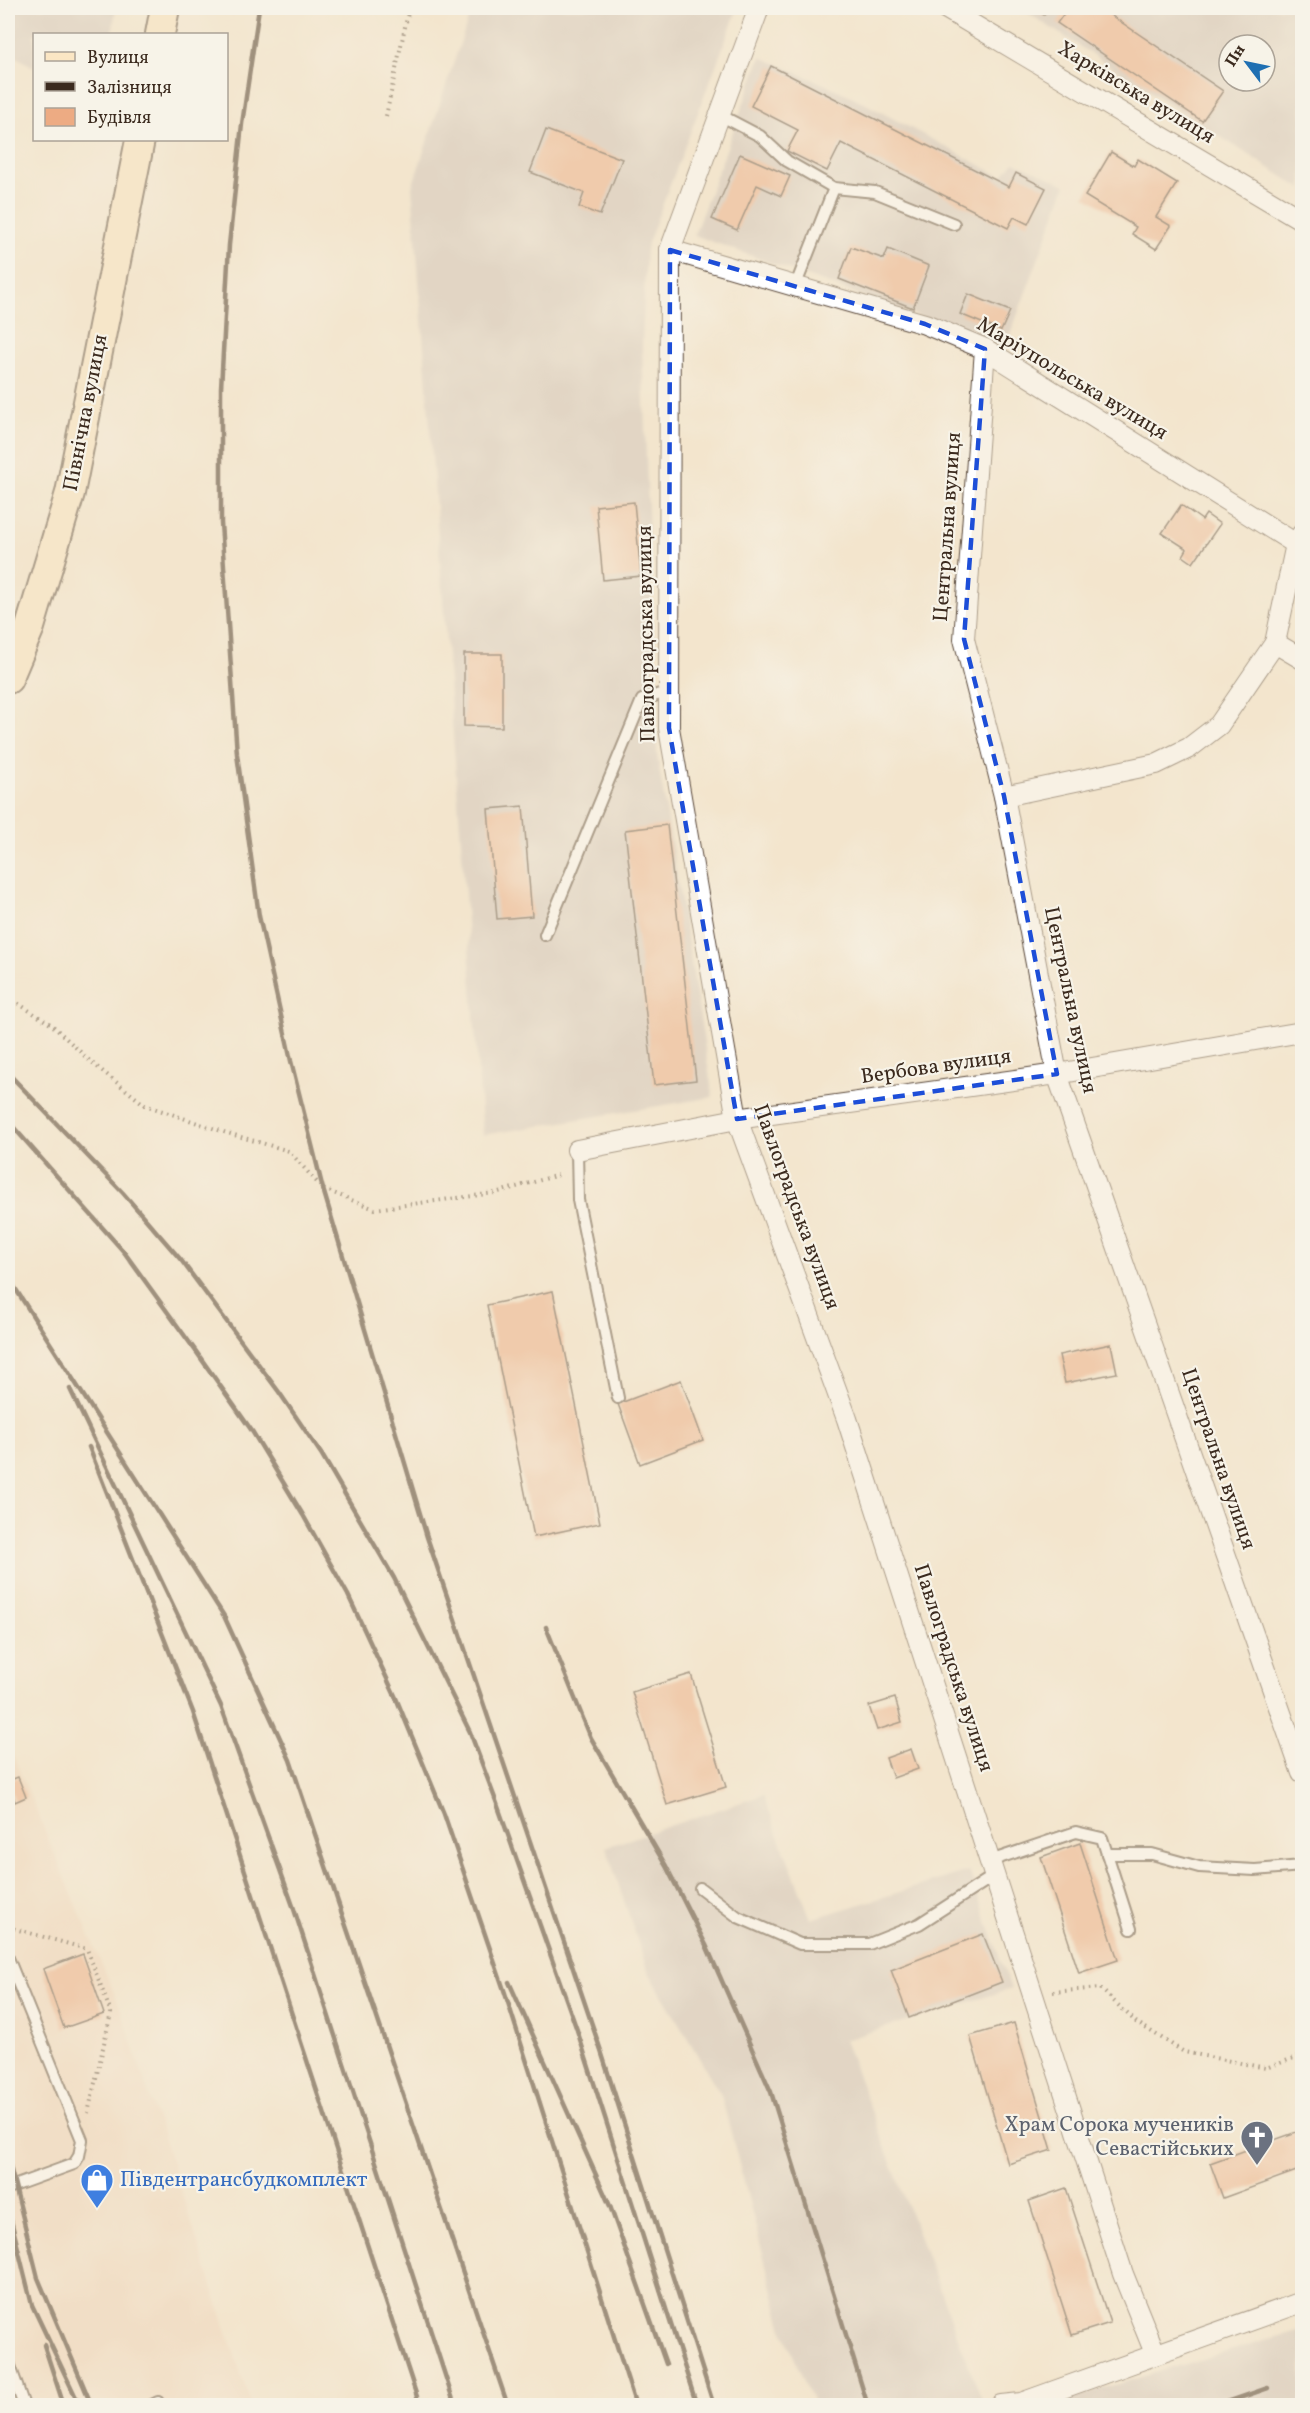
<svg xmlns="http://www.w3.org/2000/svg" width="1310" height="2413" viewBox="0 0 1310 2413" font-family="Vollkorn,serif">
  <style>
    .built { fill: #f0d6bc }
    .industrial { fill: #cec2b9; fill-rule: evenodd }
    .building { fill: #edab83 }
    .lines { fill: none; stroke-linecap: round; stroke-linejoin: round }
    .lane-casing { stroke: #574638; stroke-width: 14 }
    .street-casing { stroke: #574638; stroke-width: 22 }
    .secondary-casing { stroke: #574638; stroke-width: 32 }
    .path { stroke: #574638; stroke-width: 4; stroke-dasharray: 1.5 4.5; stroke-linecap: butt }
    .lane { stroke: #fff; stroke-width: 10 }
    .street { stroke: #fff; stroke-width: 20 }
    .secondary { stroke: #fbe6c4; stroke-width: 28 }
    .rail { stroke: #3b2a1e; stroke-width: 4.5 }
    .marked { fill: none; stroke: #1d4ed8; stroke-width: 4.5; stroke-dasharray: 12 8; stroke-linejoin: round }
    .labels { text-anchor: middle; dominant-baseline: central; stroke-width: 4.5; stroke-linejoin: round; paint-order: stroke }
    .street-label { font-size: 21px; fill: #3b2a1e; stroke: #f7f3e8 }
    .worship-label { font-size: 21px; fill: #5b616d; stroke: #f7f3e8; text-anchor: end }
    .shop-label { font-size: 21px; fill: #366cbe; stroke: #f7f3e8; text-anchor: start }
  </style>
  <rect width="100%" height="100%" fill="#f7f3e8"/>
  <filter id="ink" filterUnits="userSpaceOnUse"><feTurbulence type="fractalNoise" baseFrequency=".0167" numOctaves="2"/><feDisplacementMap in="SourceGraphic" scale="12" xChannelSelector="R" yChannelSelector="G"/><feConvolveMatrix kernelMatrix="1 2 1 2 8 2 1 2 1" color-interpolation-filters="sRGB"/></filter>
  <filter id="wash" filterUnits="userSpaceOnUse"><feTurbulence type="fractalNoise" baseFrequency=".008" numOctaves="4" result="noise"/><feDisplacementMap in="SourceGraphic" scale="24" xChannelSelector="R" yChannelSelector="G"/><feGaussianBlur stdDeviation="1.35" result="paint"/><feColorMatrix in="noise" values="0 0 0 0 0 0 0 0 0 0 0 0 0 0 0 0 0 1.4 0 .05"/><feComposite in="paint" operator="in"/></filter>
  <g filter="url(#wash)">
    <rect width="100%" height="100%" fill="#f3e5cd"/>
    <polygon class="built" points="8,1744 122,2012 251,2405 8,2405"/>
    <g class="industrial">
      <polygon points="8,8 116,8 112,34 34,34 34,67 8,52"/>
      <polygon points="472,8 738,8 646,248 642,346 657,755 713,1097 483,1135 412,187"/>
      <path d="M1020,8H1302V189ZM1229,45H1265V81H1229Z"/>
      <polygon points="761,57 851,96 1002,177 1014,162 1066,185 1005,348 694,235"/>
      <polygon points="763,1795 811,1919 969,1871 1011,1989 844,2040 984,2405 814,2405 784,2333 721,2095 647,1969 606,1847"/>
      <polygon points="1302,2330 1302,2405 1046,2405"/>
    </g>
    <g id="blocks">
      <g class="building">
        <polygon points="1033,8 1048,8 1044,15"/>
        <polygon points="1068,8 1100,8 1223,91 1202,121 1057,23"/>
        <polygon points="771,66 1009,187 1016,173 1046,188 1028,224 1014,217 1008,228 841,143 827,171 787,151 798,130 751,106"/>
        <polygon points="546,130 622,159 600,215 579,207 584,193 530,172"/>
        <polygon points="1111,152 1134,166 1138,159 1177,183 1156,217 1171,226 1156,249 1132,234 1136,227 1085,196"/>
        <polygon points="740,154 790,176 781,196 757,185 737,230 712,219"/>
        <polygon points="851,247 884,259 888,249 929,266 913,308 839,279"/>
        <polygon points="968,294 1010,311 1001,331 960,314"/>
        <polygon points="634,502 641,576 603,580 596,506"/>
        <polygon points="1181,505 1202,520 1206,514 1220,524 1193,563 1183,556 1187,549 1162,533"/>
        <polygon points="464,654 502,654 502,727 464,726"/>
        <polygon points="523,806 532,916 497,919 488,809"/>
        <polygon points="667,825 696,1080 654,1085 625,830"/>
        <polygon points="553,1291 600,1523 534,1537 487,1305"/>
        <polygon points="1111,1344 1117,1373 1065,1383 1059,1355"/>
        <polygon points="681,1380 703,1440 640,1464 618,1404"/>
        <polygon points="691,1674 726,1787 667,1805 632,1692"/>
        <polygon points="895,1698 902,1722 877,1730 869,1706"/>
        <polygon points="911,1749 918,1769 893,1778 886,1758"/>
        <polygon points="18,1777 26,1797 15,1802 8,1781"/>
        <polygon points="1080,1843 1118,1960 1079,1973 1041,1857"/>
        <polygon points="983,1934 1002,1982 909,2018 891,1970"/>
        <polygon points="83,1954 104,2014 64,2028 43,1969"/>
        <polygon points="1014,2023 1052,2150 1008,2164 970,2036"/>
        <polygon points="1302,2130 1302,2169 1223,2198 1210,2163"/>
        <polygon points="1066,2188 1110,2323 1072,2335 1029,2201"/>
      </g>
    </g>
  </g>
  <g filter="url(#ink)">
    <use href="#blocks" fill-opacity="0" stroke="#574638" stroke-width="1.5"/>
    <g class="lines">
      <defs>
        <g id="lane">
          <polyline points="720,115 760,136 787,161 834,188 875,192 954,224"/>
          <polyline points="795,287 834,188"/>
          <polyline points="545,935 642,700 669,691"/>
          <polyline points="577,1150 578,1200 618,1398"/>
          <polyline points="1107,1854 1152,1854 1199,1867 1255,1870 1302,1866"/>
          <polyline points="990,1861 1076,1832 1102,1838 1131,1929"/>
          <polyline points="700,1888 738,1917 800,1944 869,1944 919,1924 995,1875"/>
          <polyline points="8,1958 82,2140 79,2156 74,2164 8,2188"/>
          <polyline points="8,2360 24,2406"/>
          <polyline points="150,2406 158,2402"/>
        </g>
        <g id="street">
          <polyline points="759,8 670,250 669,728 737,1119 847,1419 1123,2274 1155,2353"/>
          <polyline points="945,8 1302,220"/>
          <polyline points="670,250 925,324 985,349 1296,544"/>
          <polyline points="985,349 964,639 1004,796 1057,1074 1302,1773"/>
          <polyline points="1275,643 1296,544 1302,534"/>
          <polyline points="1004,796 1156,764 1189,748 1219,725 1275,643 1302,659"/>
          <polyline points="577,1150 737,1119 1057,1074 1302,1032"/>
          <polyline points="1001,2405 1021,2403 1302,2302"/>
        </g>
        <g id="secondary">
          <polyline points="160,34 165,8"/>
          <polyline points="8,679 30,627 70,493 140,140"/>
        </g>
      </defs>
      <use href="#lane" class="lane-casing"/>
      <use href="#street" class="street-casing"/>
      <use href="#secondary" class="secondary-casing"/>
      <g class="path">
        <polyline points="386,116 409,8"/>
        <polyline points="8,997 52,1025 91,1062 145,1105 224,1132 289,1151 323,1189 375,1209 495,1193 562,1174"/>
        <polyline points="8,1927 87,1949 111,2013 88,2113"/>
        <polyline points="1053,1992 1100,1988 1136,2022 1184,2052 1266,2068 1302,2055"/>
      </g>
      <use href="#lane" class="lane"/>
      <use href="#street" class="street"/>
      <use href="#secondary" class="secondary"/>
      <g class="rail">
        <polyline points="259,8 242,124 229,245 221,388 221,523 237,754 259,916 291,1061 323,1189 427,1537 601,2051 714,2406"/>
        <polyline points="8,1073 123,1193 181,1260 279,1392 322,1455 394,1578 470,1732 496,1801 577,2030 697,2406"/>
        <polyline points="8,1121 124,1252 195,1350 252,1431 303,1515 348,1595 396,1698 444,1814 505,1993 636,2406"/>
        <polyline points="8,1277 224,1616 290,1760 508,2406"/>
        <polyline points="70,1389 221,1706 293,1906 455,2406"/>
        <polyline points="89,1447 193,1712 420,2406"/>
        <polyline points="546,1627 591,1738 666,1866 706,1945 771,2092 868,2406"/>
        <polyline points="509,1982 610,2206 666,2364"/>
        <polyline points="8,2158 38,2278 92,2406"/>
        <polyline points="8,2208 32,2305 80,2406"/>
        <polyline points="44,2345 64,2406"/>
        <polyline points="1216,2406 1268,2388"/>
      </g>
    </g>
  </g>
  <path d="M0 0H1310V2413H0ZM670,250L925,324L985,349L964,639L1004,796L1057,1074L737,1119L669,728Z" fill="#f3e5cd" fill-opacity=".55" fill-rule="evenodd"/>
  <path class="marked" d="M670,250L925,324L985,349L964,639L1004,796L1057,1074L737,1119L669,728Z"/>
  <defs>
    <symbol id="church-pin" viewBox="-11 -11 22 30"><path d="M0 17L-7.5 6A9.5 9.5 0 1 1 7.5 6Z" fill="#6b7280" stroke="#f7f3e8"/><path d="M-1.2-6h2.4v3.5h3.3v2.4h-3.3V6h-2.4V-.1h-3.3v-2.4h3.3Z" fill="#fff"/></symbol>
    <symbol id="shop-pin" viewBox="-11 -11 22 30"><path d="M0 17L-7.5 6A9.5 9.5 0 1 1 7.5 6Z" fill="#3f7fe0" stroke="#f7f3e8"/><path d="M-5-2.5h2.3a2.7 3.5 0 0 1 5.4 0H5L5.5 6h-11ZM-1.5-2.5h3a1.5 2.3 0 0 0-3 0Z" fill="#fff"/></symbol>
  </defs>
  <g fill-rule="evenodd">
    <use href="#church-pin" x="1238" y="2118" width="38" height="52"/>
    <use href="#shop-pin" x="78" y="2161" width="38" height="52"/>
  </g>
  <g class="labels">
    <g class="street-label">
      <text transform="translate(1136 93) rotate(31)">Харківська вулиця</text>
      <text transform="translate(1072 379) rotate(31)">Маріупольська вулиця</text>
      <text transform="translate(86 413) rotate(-79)">Північна вулиця</text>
      <text transform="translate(948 527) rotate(-86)">Центральна вулиця</text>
      <text transform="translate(647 634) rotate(-91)">Павлоградська вулиця</text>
      <text transform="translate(1070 1000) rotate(78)">Центральна вулиця</text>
      <text transform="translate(936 1067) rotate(-8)">Вербова вулиця</text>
      <text transform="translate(796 1207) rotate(70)">Павлоградська вулиця</text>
      <text transform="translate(1218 1459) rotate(71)">Центральна вулиця</text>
      <text transform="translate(953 1668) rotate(72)">Павлоградська вулиця</text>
    </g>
    <g class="worship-label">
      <text x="1234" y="2125">Храм Сорока мучеників<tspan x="1234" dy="24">Севастійських</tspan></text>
    </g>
    <g class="shop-label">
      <text x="120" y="2180">Південтрансбудкомплект</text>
    </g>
  </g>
  <rect width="1310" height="2413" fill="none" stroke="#f7f3e8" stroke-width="30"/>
  <rect x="33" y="33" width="195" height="108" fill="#f7f3e8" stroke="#aca397" stroke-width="1.5"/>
  <rect x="45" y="52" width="30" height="9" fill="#fbe6c4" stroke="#aca397" stroke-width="1.5"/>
  <text x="87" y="63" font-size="18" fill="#3b2a1e">Вулиця</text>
  <rect x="45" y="82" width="30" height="9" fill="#3b2a1e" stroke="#aca397" stroke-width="1.5"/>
  <text x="87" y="93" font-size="18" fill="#3b2a1e">Залізниця</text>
  <rect x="45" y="108" width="30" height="18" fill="#edab83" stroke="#aca397" stroke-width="1.5"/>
  <text x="87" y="123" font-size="18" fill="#3b2a1e">Будівля</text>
  <g transform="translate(1247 63) rotate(302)"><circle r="28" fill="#f7f3e8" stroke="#aca397" stroke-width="1.5"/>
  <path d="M0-4.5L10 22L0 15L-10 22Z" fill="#1f6fb2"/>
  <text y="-9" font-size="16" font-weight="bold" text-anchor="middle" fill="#3b2a1e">Пн</text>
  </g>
</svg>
